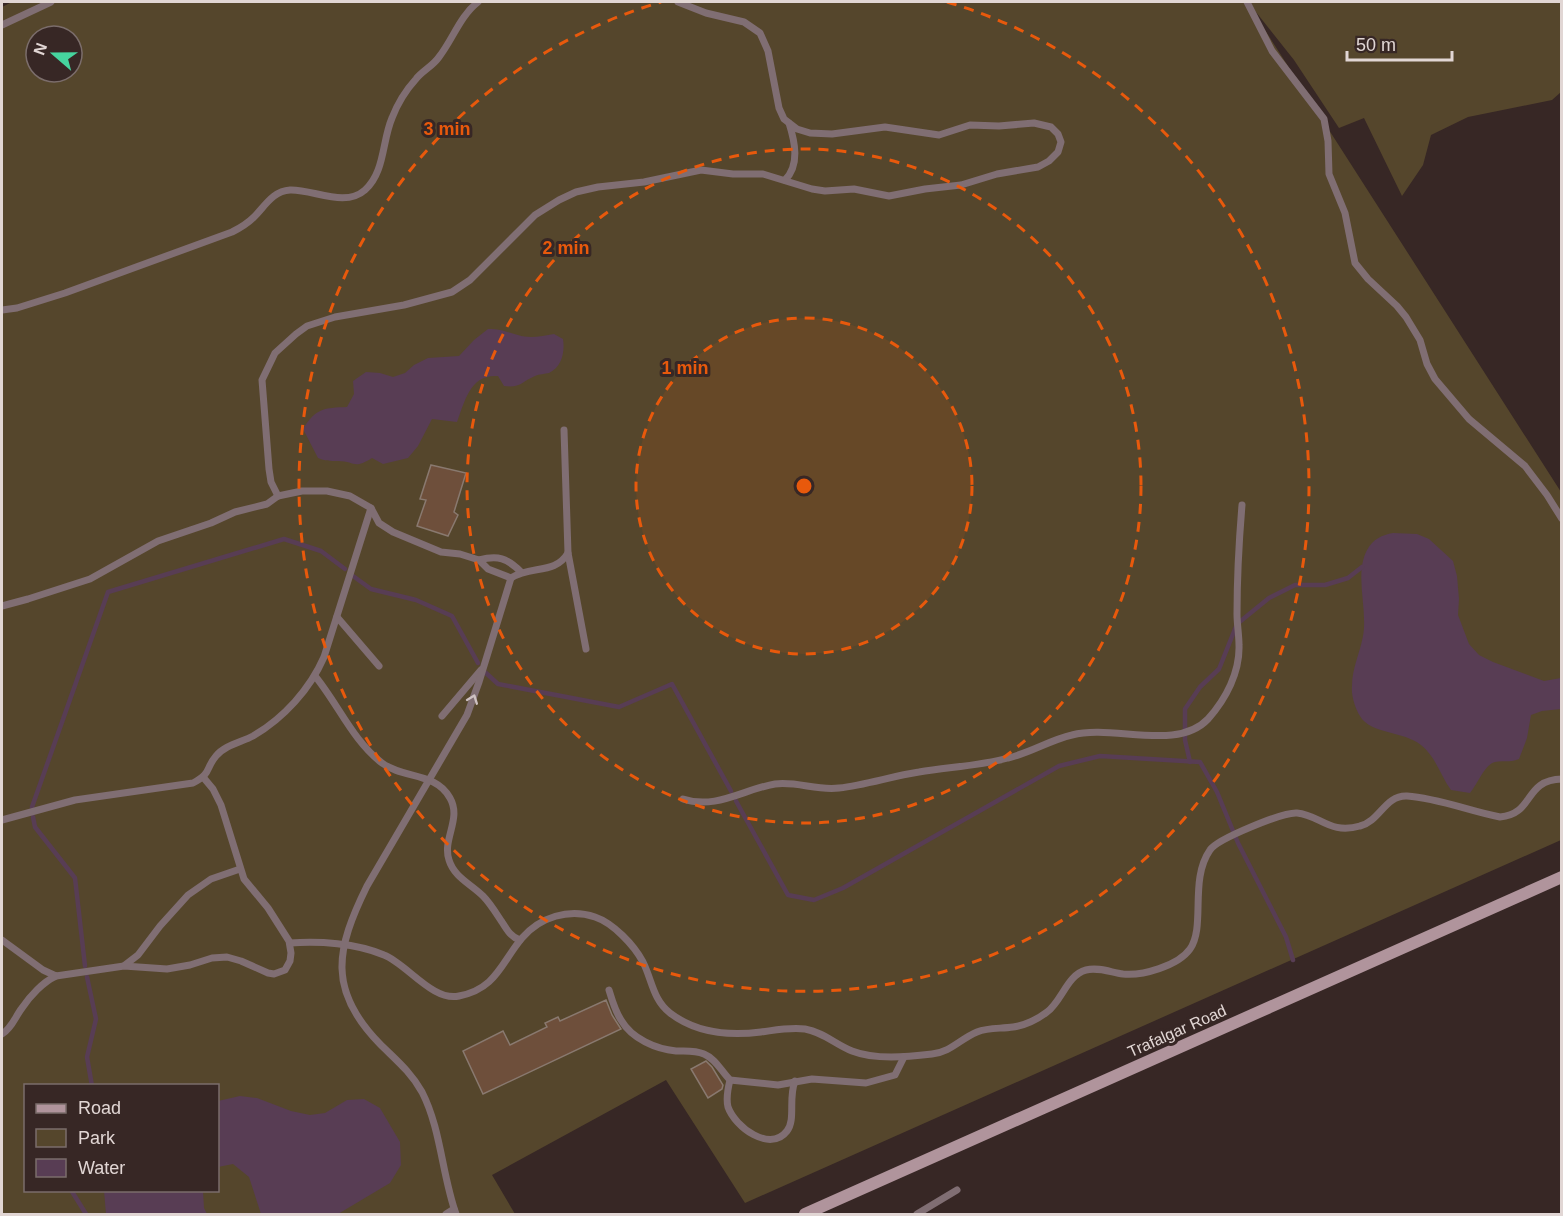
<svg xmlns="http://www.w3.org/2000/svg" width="1563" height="1216" viewBox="0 0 1563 1216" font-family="Helvetica,sans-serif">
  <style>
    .green { fill: #55462c; fill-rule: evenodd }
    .water { fill: #583d54 }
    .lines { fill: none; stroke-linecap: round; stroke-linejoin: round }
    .stream { stroke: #583d54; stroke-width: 4.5 }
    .building { fill: #6e4f3b; stroke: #89796f; stroke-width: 1.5 }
    .lane { stroke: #806e73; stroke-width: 7 }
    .secondary { stroke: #b0949c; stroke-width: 12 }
    .oneway { stroke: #cec1c1 }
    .ring { fill: none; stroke: #e8590c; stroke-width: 3; stroke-dasharray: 10 8 }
    .labels { text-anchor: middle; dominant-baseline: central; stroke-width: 6; stroke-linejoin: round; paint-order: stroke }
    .street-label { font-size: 16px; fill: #e1d6d4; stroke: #372725 }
    .centre { fill: #e8590c; stroke: #372725; stroke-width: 3 }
    .ring-label { font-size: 18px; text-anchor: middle; font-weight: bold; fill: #e8590c; stroke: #372725; stroke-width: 6; stroke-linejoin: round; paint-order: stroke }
  </style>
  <rect width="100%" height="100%" fill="#372725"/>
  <g class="green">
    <path d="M12,2H1247L1561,492V840L745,1203L666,1080L492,1175L515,1214H2V7ZM36,36H72V72H36ZM26,1086H218V1190H26Z"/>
    <polygon points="1248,2 1561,2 1561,92 1552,100 1468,117 1431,135 1423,165 1402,196 1364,118 1339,128 1294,60"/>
  </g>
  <g class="water">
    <path d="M488,329C501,329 507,332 518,335C530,339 542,336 554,334L563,339C565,352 562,367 549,373C545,374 539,374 535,376C521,382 521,388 504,386L498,376C470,374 465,401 457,422L432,419L418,446L408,458L383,464L372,458C353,470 355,461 338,461C330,461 325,461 318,458L303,429C316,408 324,408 347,407L354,394L353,381L366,372L380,373L393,377L405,373L414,365L428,358L459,356L474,340Z"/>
    <path d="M1393,533L1417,534L1429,539L1453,561L1457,576L1459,599L1458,615L1469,644L1479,655L1493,662L1544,681L1561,678V709L1542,711L1531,715L1527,738L1519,759C1509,763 1502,760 1495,762C1485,764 1477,785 1470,793L1451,790C1440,775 1436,757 1421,745C1404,731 1370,734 1360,716C1355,708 1351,695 1352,686C1352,668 1360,653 1363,636C1368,609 1354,575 1367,550C1373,539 1382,535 1393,533Z"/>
    <polygon points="240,1096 257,1098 291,1111 310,1115 325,1113 347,1100 364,1099 380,1108 400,1142 401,1165 390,1183 338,1214 261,1214 249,1177 233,1164 218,1167 218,1101"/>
    <polygon points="104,1191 203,1191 204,1208 207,1214 106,1214"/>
  </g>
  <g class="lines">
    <g class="stream">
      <polyline points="353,576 371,589 416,600 452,616 478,663"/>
      <polyline points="486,673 498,684 619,707 672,684 731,791"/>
      <polyline points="1190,762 1185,740 1185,709 1200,687 1219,669 1237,624 1269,598 1295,585 1325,585 1348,578 1362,567"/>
      <polyline points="736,801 788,895 814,900 843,888 1059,766 1100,756 1200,762 1217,792 1238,843 1286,937 1293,960"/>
      <polyline points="32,807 108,592 284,539 321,551 345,569"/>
      <polyline points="33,817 35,827 75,878 85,966"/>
      <polyline points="87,977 96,1019 87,1057 92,1086"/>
      <polyline points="71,1190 86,1214"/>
    </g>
  </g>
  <g class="building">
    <polygon points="431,465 466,473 454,512 458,515 448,536 417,526 426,500 420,499"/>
    <polygon points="606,1000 612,1015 621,1029 483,1094 463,1051 503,1031 510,1045 547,1027 545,1023 558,1017 560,1021"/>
    <polygon points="706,1061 712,1067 723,1085 722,1089 708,1098 691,1069"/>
  </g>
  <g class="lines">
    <g class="lane">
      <polyline points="1247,2 1272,51 1324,119 1328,141 1329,174 1345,213 1355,263 1368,279 1397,306 1406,317 1420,340 1427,364 1435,379 1469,419 1525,466 1547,495 1562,519"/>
      <polyline points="2,25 51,2"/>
      <path d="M785,180C800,165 795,142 789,123"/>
      <path d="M2,310L17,308L65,293L232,232C240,228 248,223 254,217C265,206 273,191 290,190C313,189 345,208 365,190C385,172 382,141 392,118C397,105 406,90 416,79C422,71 433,66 439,57C453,39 460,16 478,2"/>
      <polyline points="278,496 271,482 269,469 262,380 275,353 296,334 307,326 335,317 404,305 452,292 470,280 535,215 559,200 576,192 598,187 644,182 701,170 733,174 763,174 812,189 825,191 854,189 889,196 925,189 961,185 997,174 1038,167 1049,161 1058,152 1061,142 1058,134 1051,127 1034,123 999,126 970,125 939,135 885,127 832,134 810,133 797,129 784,119 779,108 768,51 760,33 744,22 706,13 678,2"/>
      <polyline points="568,553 586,649"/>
      <path d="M479,560C498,555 507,558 521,572"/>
      <polyline points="2,606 28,599 90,579 158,541 211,523 235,512 267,504 278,496 302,491 327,491 350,496 371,508 379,523 393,532 441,552 460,554 479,560 488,569 511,578"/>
      <polyline points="337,617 379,666"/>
      <path d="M315,676C338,704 353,741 382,763C403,779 436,772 450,798C462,819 442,839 449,860C454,877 471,884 483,896C490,903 496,913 502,922C507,930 511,937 520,940"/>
      <polyline points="442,716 481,670"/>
      <path d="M683,799C716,810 744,789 775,784C797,781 817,791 839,788C866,785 892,776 919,772C948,767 979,766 1008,758C1030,753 1050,740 1072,735C1113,724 1177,752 1208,719C1226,699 1240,672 1239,645C1239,635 1237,624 1237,614C1237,577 1239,541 1242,505"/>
      <path d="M2,820L75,800L193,783C212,773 205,769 216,756C225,745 242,742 253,736C284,718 310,689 324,657L371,508"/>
      <polyline points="2,940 43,970 56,976 124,966 167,969 190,965 212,958 227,957 241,961 268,973 274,974 285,970 290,961 291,953 289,941 268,908 244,879 221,805 213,789 203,777"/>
      <path d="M290,943C319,941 356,943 384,955C407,964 433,1002 459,996C496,989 501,963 522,938C540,917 569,908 595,917C613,923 634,945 643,962C652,980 653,1000 670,1013C696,1033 730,1036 761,1032C776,1030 790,1027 805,1029C823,1032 835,1044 852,1051C875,1060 907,1057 932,1054C951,1052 960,1039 977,1032C989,1027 1001,1029 1013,1027C1024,1026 1038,1019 1047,1012C1062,1001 1067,975 1086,970C1098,967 1110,972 1123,974C1142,976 1178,966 1190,949C1206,926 1189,880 1210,850C1217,839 1283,812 1297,813C1320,815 1330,835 1360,826C1380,821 1385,795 1407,796C1438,798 1469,811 1500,817C1535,814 1523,780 1562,779"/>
      <polyline points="125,965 138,955 160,926 188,895 211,879 240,869"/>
      <path d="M609,990C612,1000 615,1011 621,1020C632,1039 656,1049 676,1051C686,1051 695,1050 704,1054C716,1059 721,1071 730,1080L778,1085L812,1079L866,1083L895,1075L904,1057"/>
      <path d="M2,1034C12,1028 15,1017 22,1008C30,996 43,982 56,976"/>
      <path d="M730,1080C728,1088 726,1099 728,1107C735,1127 770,1153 787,1131C796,1119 788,1099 795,1081"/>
      <polyline points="446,1214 454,1209"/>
      <path d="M456,1214C442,1175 441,1129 422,1092C411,1072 395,1059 380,1044C327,990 336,949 367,886L467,715L479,682L511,578C531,565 555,575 568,553L564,430"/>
      <polyline points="917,1214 957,1190"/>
    </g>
    <polyline class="secondary" points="805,1214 1562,877"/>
  </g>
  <defs><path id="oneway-chevron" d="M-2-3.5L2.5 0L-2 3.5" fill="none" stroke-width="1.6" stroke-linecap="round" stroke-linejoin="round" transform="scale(1.5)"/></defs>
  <use class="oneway" href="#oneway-chevron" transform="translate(473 699) rotate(-69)"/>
  <circle cx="804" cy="486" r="168" fill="#e8590c" fill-opacity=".12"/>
  <g class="ring">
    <circle cx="804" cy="486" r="168"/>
    <circle cx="804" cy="486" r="337"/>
    <path d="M947 2A505 505 0 1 1 661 2"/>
  </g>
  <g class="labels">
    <g class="street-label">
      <text transform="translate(1177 1031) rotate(-24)">Trafalgar Road</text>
    </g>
  </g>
  <circle cx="804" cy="486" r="9" class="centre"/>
  <g class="ring-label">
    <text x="447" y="135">3 min</text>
    <text x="566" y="254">2 min</text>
    <text x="685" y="374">1 min</text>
  </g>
  <rect width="1563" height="1216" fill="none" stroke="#e1d6d4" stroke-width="6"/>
  <rect x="24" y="1084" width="195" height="108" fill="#372725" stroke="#7b6d6b" stroke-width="1.5"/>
  <rect x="36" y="1104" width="30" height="9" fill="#b0949c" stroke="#7b6d6b" stroke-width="1.5"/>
  <text x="78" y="1114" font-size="18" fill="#e1d6d4">Road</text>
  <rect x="36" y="1129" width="30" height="18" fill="#55462c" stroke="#7b6d6b" stroke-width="1.5"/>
  <text x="78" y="1144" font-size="18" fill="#e1d6d4">Park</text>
  <rect x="36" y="1159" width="30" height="18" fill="#583d54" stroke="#7b6d6b" stroke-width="1.5"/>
  <text x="78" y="1174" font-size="18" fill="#e1d6d4">Water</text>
  <g transform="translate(54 54) rotate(290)"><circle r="28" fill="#372725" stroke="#7b6d6b" stroke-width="1.5"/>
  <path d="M0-4.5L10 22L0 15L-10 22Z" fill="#46d49e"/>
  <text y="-9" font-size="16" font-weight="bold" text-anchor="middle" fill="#e1d6d4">N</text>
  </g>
  <path d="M1347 51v9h105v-9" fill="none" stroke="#e1d6d4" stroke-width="3"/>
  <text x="1356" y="51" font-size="18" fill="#e1d6d4" stroke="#372725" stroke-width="4.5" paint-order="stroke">50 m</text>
</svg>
